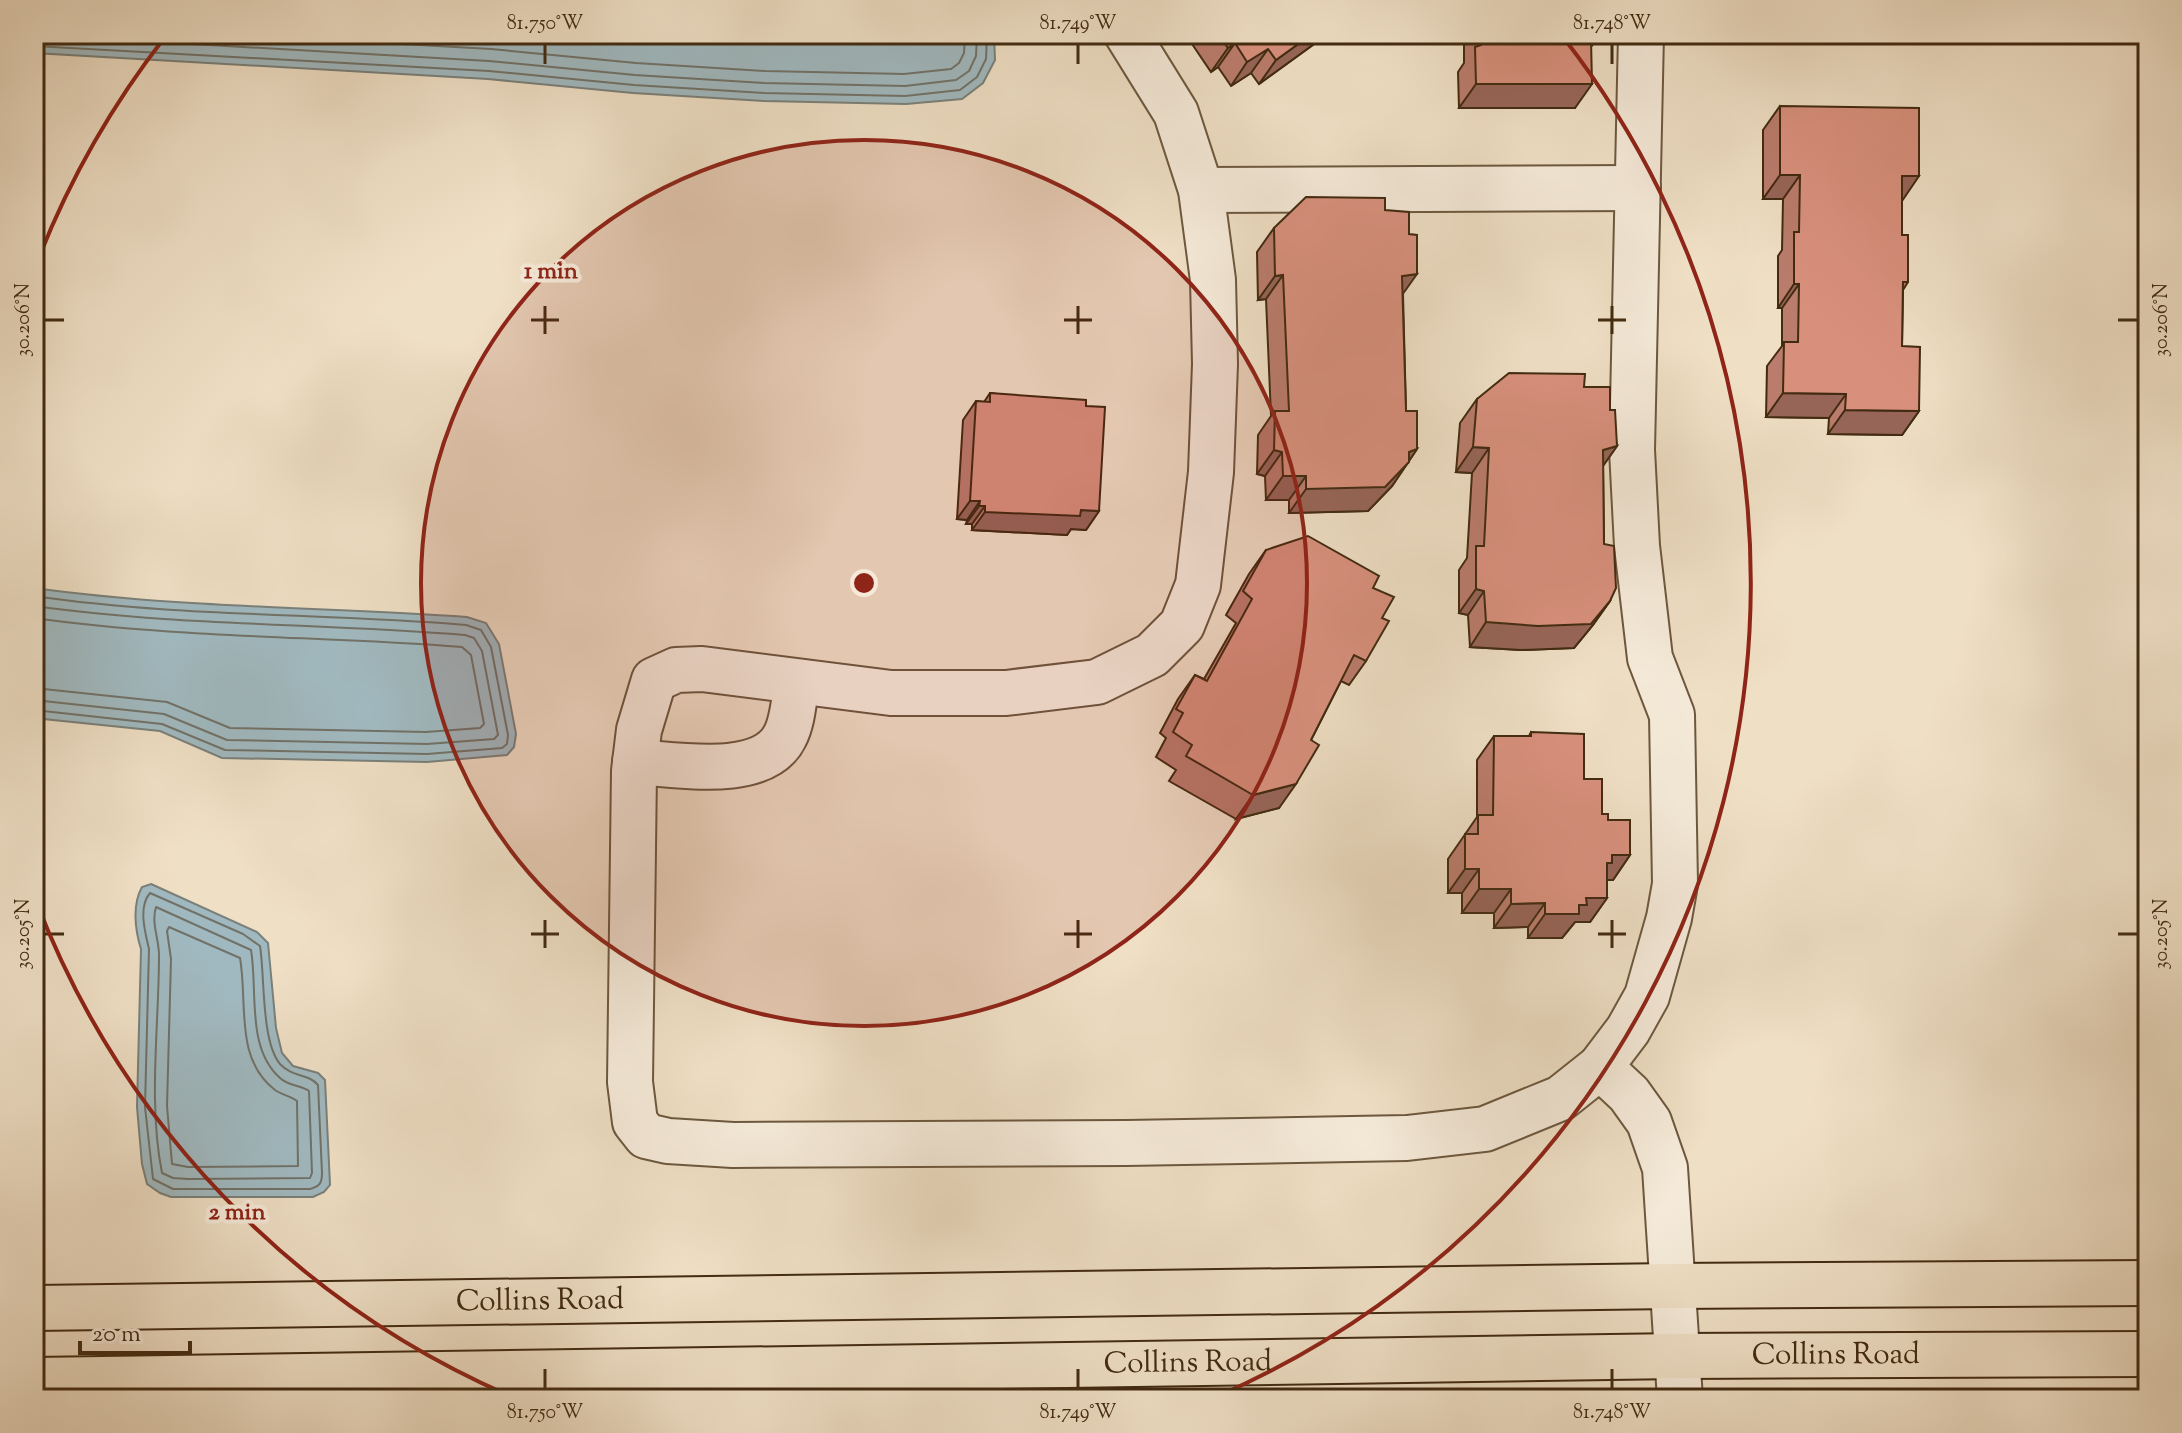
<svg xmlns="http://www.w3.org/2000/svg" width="2182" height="1433" viewBox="0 0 2182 1433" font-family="'Sorts Mill Goudy',serif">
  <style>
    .green { fill: #bcc192; stroke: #7f7652; stroke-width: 2 }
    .water { fill: #a0b9c0; stroke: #7a807a; stroke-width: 2 }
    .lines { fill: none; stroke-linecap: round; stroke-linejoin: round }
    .shore { stroke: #717268; stroke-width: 2 }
    .minor-casing { stroke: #6d583e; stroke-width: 48 }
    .major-casing { stroke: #422b11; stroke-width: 48 }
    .minor { stroke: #f5ead9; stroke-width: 44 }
    .major { stroke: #efdfc5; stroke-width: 44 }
    .wall { fill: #ba7c6c; stroke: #422b11; stroke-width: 2 }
    .shaded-wall { fill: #976558; stroke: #422b11; stroke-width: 2 }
    .building { fill: #d8907d; stroke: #422b11; stroke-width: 2 }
    .ticks { fill: none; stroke: #422b11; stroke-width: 3 }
    .ring { fill: none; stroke: #8f2418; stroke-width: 4 }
    .labels { text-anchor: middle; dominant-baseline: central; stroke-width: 8; stroke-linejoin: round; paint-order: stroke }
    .street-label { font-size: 30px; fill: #422b11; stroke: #f5ead9 }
    .centre { fill: #8f2418; stroke: #f5ead9; stroke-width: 4 }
    .ring-label { font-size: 24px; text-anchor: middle; font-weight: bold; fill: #8f2418; stroke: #f5ead9; stroke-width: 8; stroke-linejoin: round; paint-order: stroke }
    .neatline { fill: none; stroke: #422b11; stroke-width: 3 }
    .ticks-label { font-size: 20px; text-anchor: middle; fill: #422b11 }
  </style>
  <rect width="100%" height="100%" fill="#efdfc5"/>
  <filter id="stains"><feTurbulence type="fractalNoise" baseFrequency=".0025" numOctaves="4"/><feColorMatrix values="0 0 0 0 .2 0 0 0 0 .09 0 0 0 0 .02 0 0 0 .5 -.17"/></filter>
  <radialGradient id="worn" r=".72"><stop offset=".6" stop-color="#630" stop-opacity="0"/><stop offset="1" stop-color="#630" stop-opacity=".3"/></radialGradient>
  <polygon class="green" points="2148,1391 2148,1399 1721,1399 1725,1393"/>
  <g class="water">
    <polygon points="34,34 994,34 995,60 983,83 962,99 906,104 764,101 633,93 488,79 34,53"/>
    <path d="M34,588C178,608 323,607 467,617L486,623L499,644L516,734L514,747L507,755L427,762L222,758L160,731L34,718Z"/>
    <path d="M151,884L257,932L268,943L276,1028L282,1053L293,1066L318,1073L325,1080L330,1185L324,1192L313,1197H171L160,1193L147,1184L142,1164L137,1107L141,949C135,930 132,905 142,887Z"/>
  </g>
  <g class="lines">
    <g class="shore">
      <polyline points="225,34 491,49 636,63 765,71 904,74 951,69 959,63 964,53 965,34"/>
      <polyline points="34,35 489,61 635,75 764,83 905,86 956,80 969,71 976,56 977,34"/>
      <polyline points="34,46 489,71 634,85 764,93 905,96 960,90 977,77 986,59 987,34"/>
      <path d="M34,596C177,617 322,613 466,625L481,630L491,647L508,735L507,744L502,748L427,754L225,750L162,724L34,710"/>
      <path d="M34,606C177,626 321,623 465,635L474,638L482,651L498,735L494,739L427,744L227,740L164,714L34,700"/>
      <path d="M34,618C176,638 319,636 462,647L471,655L484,724L480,728L426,732L230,728L167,702L34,688"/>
      <path d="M150,893L243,934L260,946C265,977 261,1041 280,1064C293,1078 308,1073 318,1085L322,1173C322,1183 320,1186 310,1189H173L153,1179L145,1107L149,949C145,932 138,907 150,893Z"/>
      <path d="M156,907L251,950C258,991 246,1048 280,1078C288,1086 301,1085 309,1091L312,1173L310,1178L188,1179L173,1178L162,1173C148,1102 159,1027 159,955C159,939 151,923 156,907Z"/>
      <path d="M169,927L240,958C248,1002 234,1059 275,1090C282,1095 291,1096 297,1101L298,1166L188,1167L172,1164L167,1106L171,959L167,931Z"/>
    </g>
    <defs>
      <g id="minor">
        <polyline points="1127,34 1176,113 1201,190 1213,280 1215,364 1211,472 1198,585 1182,625 1152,655 1097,682 1006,693 891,693 702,669 676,670 654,680 639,730 634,771 630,1082 635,1122 646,1136 668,1141 733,1145 1126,1143 1407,1138 1485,1129 1561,1098 1600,1067"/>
        <polyline points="1641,34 1632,450 1637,546 1650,658 1672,715 1675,884 1669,918 1647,996 1628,1030 1600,1067 1629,1094 1649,1122 1665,1168 1680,1399"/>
        <polyline points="1201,190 1638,188"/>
        <path d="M635,762C676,764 763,781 785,736C793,721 794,698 797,682"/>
      </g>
      <g id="major">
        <path id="s1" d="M34,1308L1672,1286L2148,1283"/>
        <path id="s2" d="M34,1380L1679,1356L2148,1354"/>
      </g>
    </defs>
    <use href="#minor" class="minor-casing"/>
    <use href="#major" class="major-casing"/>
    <use href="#minor" class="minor"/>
    <use href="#major" class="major"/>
  </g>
  <g class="wall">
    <polygon points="1190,34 1325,34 1321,39 1259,84 1251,73 1231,86 1218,67 1211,72 1188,38"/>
    <polygon points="1464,34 1597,34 1597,39 1591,47 1575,108 1459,108 1458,72 1464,63"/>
    <polygon points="1780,106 1902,201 1902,235 1908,282 1903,290 1902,346 1919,411 1902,435 1828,434 1829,418 1766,417 1767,366 1782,346 1782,308 1778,308 1778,256 1782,250 1783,199 1763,199 1763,130"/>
    <polygon points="1385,210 1403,294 1406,411 1417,449 1392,486 1368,511 1289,513 1289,500 1266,500 1265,476 1257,474 1258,435 1271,416 1266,299 1258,300 1257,252 1274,228"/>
    <polygon points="1584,387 1610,410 1617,446 1603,466 1604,544 1610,601 1593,625 1574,648 1521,650 1470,647 1468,615 1459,613 1459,570 1467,558 1472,473 1456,472 1460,423 1477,399"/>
    <polygon points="990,393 1086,406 1099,511 1086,530 1071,529 1067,535 972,530 972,524 966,524 967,520 957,519 963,420 976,401 984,402"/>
    <polygon points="1266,550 1373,588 1382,618 1366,661 1349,685 1341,681 1311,740 1279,808 1236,819 1169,781 1176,770 1156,757 1166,738 1160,733 1178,699 1195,675 1204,679 1236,623 1226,615 1249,574"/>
    <polygon points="1531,732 1584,779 1602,814 1608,820 1630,855 1613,880 1607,880 1607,898 1590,922 1575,922 1562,938 1528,938 1528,927 1494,928 1494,913 1462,913 1462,893 1448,893 1448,859 1477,817 1477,760 1494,736 1529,736"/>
  </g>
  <g class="shaded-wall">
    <polygon points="1312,34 1325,34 1321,39 1259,84 1276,60"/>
    <polygon points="1235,43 1218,67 1211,72 1228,48"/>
    <polygon points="1268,49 1251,73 1231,86 1247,62"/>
    <polygon points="1476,84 1592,84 1575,108 1459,108"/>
    <polygon points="1780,175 1800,175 1783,199 1763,199"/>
    <polygon points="1902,176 1919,176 1902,201"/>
    <polygon points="1417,274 1400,298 1402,276"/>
    <polygon points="1283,275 1266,299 1258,300 1275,276"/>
    <polygon points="1794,284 1799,284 1782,308 1778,308"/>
    <polygon points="1783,393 1846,394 1829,418 1766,417"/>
    <polygon points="1845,410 1919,411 1902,435 1828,434"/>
    <polygon points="1617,446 1600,470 1603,450"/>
    <polygon points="1473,447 1489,448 1472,473 1456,472"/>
    <polygon points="1417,449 1392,486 1368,511 1289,513 1306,489"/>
    <polygon points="1274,450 1282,452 1265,476 1257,474"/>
    <polygon points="1283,476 1306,476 1289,500 1266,500"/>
    <polygon points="970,501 980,501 967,520 957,519"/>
    <polygon points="979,506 985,506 972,524 966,524"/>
    <polygon points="1081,510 1099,511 1086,530 1071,529 1067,535 972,530 985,512"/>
    <polygon points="1476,589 1484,591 1468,615 1459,613"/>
    <polygon points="1610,601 1593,625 1574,648 1521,650 1470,647 1486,622"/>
    <polygon points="1296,784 1279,808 1236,819 1253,795"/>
    <polygon points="1612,855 1630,855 1613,880 1601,880 1590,887"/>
    <polygon points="1465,869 1479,869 1462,893 1448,893"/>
    <polygon points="1479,889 1511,889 1494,913 1462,913"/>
    <polygon points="1586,898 1607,898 1590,922 1575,922 1562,938 1528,938 1545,914 1579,905"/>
    <polygon points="1545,903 1528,927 1494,928 1511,904"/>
  </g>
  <g class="building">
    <polygon points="1218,34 1312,34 1276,60 1268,49 1247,62 1235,43 1228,48"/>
    <polygon points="1481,34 1597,34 1597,39 1591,39 1592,84 1476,84 1475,47 1481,45"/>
    <polygon points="1780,106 1919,108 1919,176 1902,176 1902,235 1908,235 1908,282 1903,282 1902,346 1920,347 1919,411 1845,410 1846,394 1783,393 1784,342 1798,342 1799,284 1794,284 1794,232 1799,232 1800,175 1780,175"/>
    <polygon points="1306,197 1385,198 1385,210 1409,212 1409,234 1417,235 1417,274 1402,276 1406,411 1417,411 1417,449 1409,452 1409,462 1385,487 1306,489 1306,476 1283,476 1282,452 1274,450 1275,411 1289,411 1283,275 1275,276 1274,228"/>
    <polygon points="1509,373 1585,374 1584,387 1610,387 1610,410 1615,410 1617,446 1603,450 1604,544 1614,546 1616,588 1610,601 1591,624 1538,626 1486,622 1484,591 1476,589 1476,546 1484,546 1489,448 1473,447 1477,399"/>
    <polygon points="990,393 1086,400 1086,406 1105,407 1099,511 1081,510 1080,516 985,512 985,506 979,506 980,501 970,501 976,401 990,402"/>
    <polygon points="1308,536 1379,576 1373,588 1394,597 1382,618 1389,621 1366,661 1354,655 1311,740 1319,745 1296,784 1253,795 1186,756 1192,745 1173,732 1183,713 1176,709 1195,675 1207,681 1252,599 1243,591 1266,550"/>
    <polygon points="1531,732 1584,734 1584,779 1602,779 1602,814 1608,814 1608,820 1630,820 1630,855 1612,855 1612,863 1607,863 1607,898 1586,898 1587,905 1579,905 1579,914 1545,914 1545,903 1511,904 1511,889 1479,889 1479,869 1465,869 1465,834 1478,834 1478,815 1493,815 1494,736 1531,736"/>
  </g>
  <path class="ticks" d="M545,44V64M1078,44V64M1612,44V64M545,306V334M1078,306V334M1612,306V334M44,320H64M531,320H559M1064,320H1092M1598,320H1626M2118,320H2138M545,920V948M1078,920V948M1612,920V948M44,934H64M531,934H559M1064,934H1092M1598,934H1626M2118,934H2138M545,1369V1389M1078,1369V1389M1612,1369V1389"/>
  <circle cx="864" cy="583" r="443" fill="#8f2418" fill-opacity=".12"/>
  <g class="ring">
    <circle cx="864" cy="583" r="443"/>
    <path d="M510 1396A887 887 0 0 1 36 901M36 265A887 887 0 0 1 165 37M1563 37A887 887 0 0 1 1218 1396"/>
  </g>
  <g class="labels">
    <g class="street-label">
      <text stroke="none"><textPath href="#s1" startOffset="506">Collins Road</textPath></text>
      <text stroke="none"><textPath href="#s2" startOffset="1802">Collins Road</textPath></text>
      <text stroke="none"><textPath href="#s2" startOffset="1154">Collins Road</textPath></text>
    </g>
  </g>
  <circle cx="864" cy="583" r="12" class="centre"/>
  <g class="ring-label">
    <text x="551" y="278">1 min</text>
    <text x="237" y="1219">2 min</text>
  </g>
  <rect width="2182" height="1433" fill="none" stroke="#efdfc5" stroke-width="88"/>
  <path d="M80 1341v12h110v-12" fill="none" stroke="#422b11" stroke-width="4"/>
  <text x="92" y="1341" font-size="24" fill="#422b11" stroke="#f5ead9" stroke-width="6" paint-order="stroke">20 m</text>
  <rect x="44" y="44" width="2094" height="1345" class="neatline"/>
  <g class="ticks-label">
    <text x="545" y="29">81.750°W</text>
    <text x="1078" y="29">81.749°W</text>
    <text x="1612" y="29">81.748°W</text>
    <text transform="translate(22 320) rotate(-90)" y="7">30.206°N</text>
    <text transform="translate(2160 320) rotate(-90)" y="7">30.206°N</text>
    <text transform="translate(22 934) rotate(-90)" y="7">30.205°N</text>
    <text transform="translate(2160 934) rotate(-90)" y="7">30.205°N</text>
    <text x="545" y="1418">81.750°W</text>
    <text x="1078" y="1418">81.749°W</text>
    <text x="1612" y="1418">81.748°W</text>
  </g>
  <rect width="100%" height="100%" filter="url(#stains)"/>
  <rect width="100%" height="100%" fill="url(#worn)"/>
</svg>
